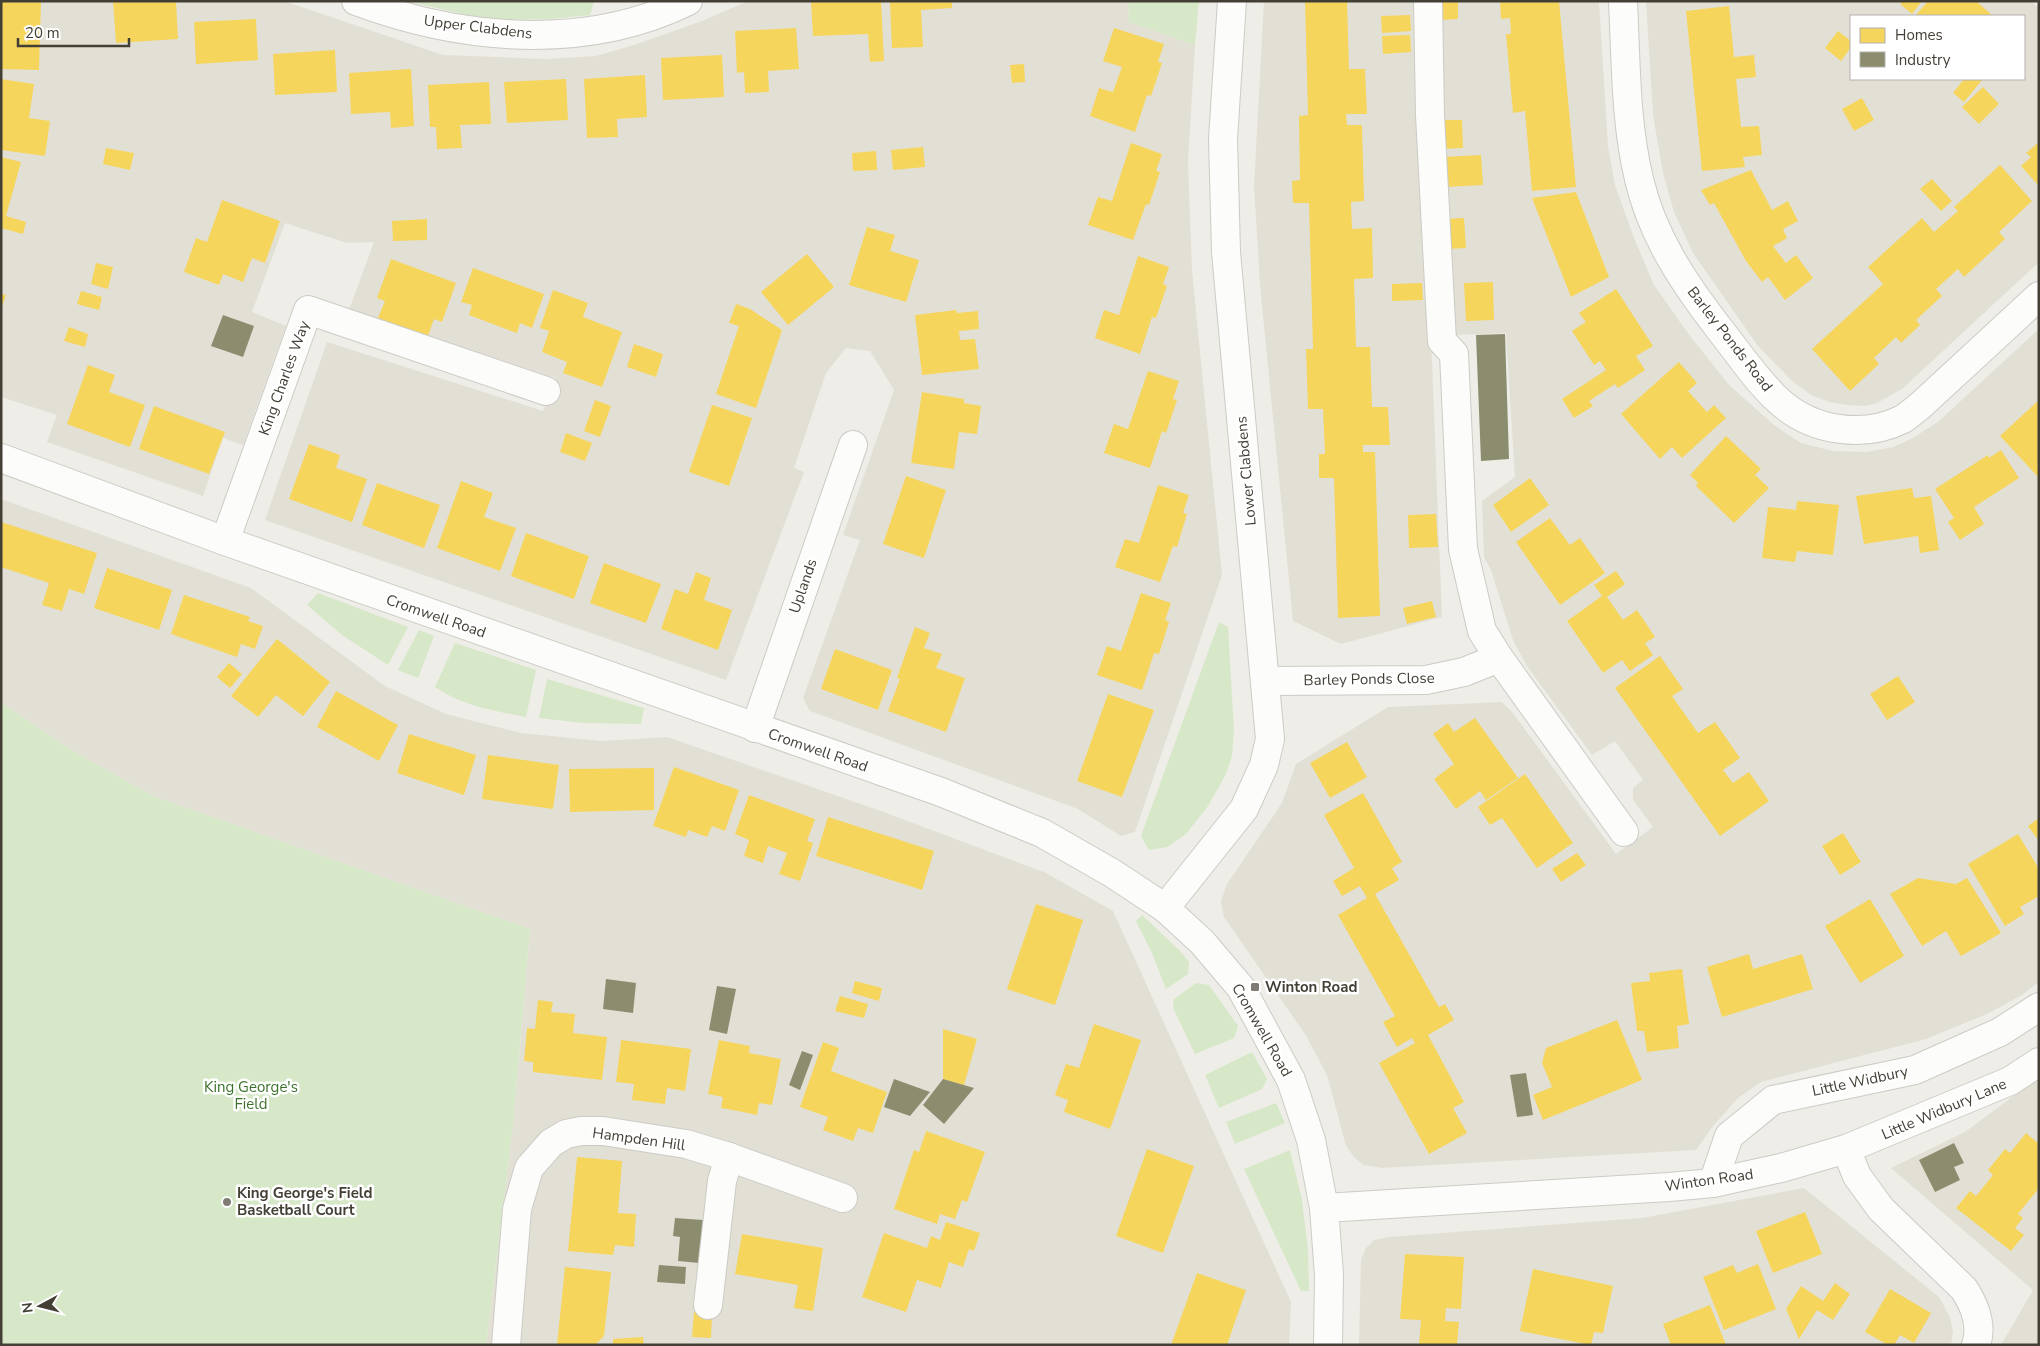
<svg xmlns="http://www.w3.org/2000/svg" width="2040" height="1346" viewBox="0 0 2040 1346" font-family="'Nunito Sans',sans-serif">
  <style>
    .residential { fill: #e2e0d5; fill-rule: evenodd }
    .green { fill: #d7e8c8 }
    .homes { fill: #f6d55c }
    .industry { fill: #8c8c6e }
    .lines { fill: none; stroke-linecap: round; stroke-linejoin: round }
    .minor-casing { stroke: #cccbc5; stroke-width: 30 }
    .minor { stroke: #fcfcfb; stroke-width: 28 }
    .poi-dot { fill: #7f7c73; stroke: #fff; stroke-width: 2 }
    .labels { text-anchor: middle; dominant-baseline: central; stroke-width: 5; stroke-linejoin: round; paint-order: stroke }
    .street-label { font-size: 15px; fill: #433f35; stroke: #fff }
    .poi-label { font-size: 15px; font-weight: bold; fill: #433f35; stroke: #fff; text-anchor: start }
    .park-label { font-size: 15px; fill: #3c712b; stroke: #fff }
  </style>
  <rect width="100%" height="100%" fill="#eeede7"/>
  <g class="residential">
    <polygon points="1,1 284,1 443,55 546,59 596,56 637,44 702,21 748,1 1128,1 1129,22 1195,45 1188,161 1192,271 1222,575 1135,832 1121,836 1078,809 810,711 803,698 860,540 843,535 894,390 870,351 846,348 826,373 794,468 804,472 726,680 265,520 327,342 543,411 556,378 349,310 374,242 347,243 285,223 252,312 286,326 243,445 223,438 203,496 47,442 57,415 1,397"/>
    <polygon points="1264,1 1599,1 1608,147 1615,185 1634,238 1654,285 1687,332 1729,385 1774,425 1801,443 1833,451 1867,452 1893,447 1913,438 1939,421 2039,329 2039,982 2022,995 1987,1014 1926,1039 1761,1082 1738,1098 1713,1126 1696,1150 1382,1168 1364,1165 1355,1158 1346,1146 1327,1075 1305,1034 1224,917 1221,901 1227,884 1282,803 1296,764 1388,707 1502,702 1513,713 1616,854 1653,827 1633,800 1633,788 1643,780 1615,741 1592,755 1527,666 1513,640 1491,570 1484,557 1482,501 1515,477 1506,333 1431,336 1442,617 1341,644 1293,621 1260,285 1254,186"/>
    <path d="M1646,1H2031L2039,8V262L1902,389L1877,403L1866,406L1848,405L1829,402L1811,395L1791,380L1758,346L1693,253L1674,212L1663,173L1653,115ZM1851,16H2024V79H1851Z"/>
    <polygon points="1,499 251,588 385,686 446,714 521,733 601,741 667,737 878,810 1046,873 1113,911 1291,1302 1289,1345 486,1345 513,1125 530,929 153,796 71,750 1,702"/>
    <polygon points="2039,1077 2039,1345 2001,1345 2033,1290 1891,1168 1965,1132"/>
    <polygon points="1804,1188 1939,1297 1950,1317 1953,1332 1951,1345 1359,1345 1361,1260 1366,1248 1374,1240 1388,1237 1642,1218"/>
  </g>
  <g class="green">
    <polygon points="406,1 594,1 590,15 551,19 489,20"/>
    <polygon points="1128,1 1199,1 1195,45 1129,22"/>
    <polygon points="318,593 408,627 388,665 342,635 307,605"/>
    <polygon points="1219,622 1228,627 1234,731 1232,756 1225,776 1208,806 1186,834 1167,847 1149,850 1141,836"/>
    <polygon points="419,630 434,636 418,678 398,670"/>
    <path d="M455,643L536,670L526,717C494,711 463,706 435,687Z"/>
    <polygon points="547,679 644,708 641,724 583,723 539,718"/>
    <polygon points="1,702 71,750 153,796 530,929 513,1125 486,1345 1,1345"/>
    <polygon points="1142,915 1181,952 1189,962 1188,974 1166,989 1152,953 1136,921"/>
    <polygon points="1196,983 1209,985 1238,1026 1234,1038 1195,1054 1174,1010 1173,1000"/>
    <polygon points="1252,1052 1267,1079 1262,1089 1219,1108 1205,1075"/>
    <polygon points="1276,1103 1285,1123 1235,1144 1226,1122"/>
    <polygon points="1290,1150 1302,1200 1308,1250 1309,1291 1301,1291 1244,1169"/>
  </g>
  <g class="homes">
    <polygon points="1,1 41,1 39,70 1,69"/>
    <polygon points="113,1 176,1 178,39 116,43"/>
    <polygon points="811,1 881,1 884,61 870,62 868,34 813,36"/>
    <polygon points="890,1 952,1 952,8 921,10 923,47 892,48"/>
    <polygon points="1305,1 1347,1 1349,69 1365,69 1367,114 1346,114 1347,125 1362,125 1364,201 1351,202 1352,229 1372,228 1373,278 1354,279 1356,347 1370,347 1372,407 1388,407 1390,445 1363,445 1363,452 1375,452 1380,616 1338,618 1334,478 1319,478 1319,454 1325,454 1323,409 1308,409 1306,349 1313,349 1309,203 1293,203 1292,181 1300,180 1299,116 1308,115"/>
    <polygon points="1439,1 1458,1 1458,19 1440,20"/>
    <polygon points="1500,1 1559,1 1576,187 1532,191 1525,111 1513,113 1506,34 1511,34 1510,18 1501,19"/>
    <polygon points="1903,1 1922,1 1912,14 1900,4"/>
    <polygon points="1928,1 1976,1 1993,16 1915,16"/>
    <polygon points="1729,6 1734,57 1754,55 1756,77 1736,79 1741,127 1759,126 1762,155 1743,157 1745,167 1702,171 1686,11"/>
    <polygon points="1410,15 1411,31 1382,33 1381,16"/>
    <polygon points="256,19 258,60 196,64 194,22"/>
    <polygon points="796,28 799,69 768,71 769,92 745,93 744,72 737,73 735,31"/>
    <polygon points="1114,28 1164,44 1158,62 1162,63 1151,96 1147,95 1135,132 1090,116 1099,88 1113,92 1122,67 1103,61"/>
    <polygon points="1838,31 1851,41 1851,47 1841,61 1825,48"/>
    <polygon points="1410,35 1411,52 1383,54 1382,36"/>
    <polygon points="335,50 337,92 275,95 273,54"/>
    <polygon points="722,55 724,97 663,100 661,58"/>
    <polygon points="1024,64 1025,82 1012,83 1010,65"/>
    <polygon points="411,69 414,126 391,128 390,112 351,114 349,73"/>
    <polygon points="645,75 647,117 617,119 618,137 587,138 584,79"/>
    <polygon points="1,79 34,84 29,118 50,121 45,156 1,150"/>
    <polygon points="566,79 568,120 507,123 504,82"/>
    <polygon points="1964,79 1983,79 1964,102 1953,93"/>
    <polygon points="489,82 491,124 460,125 462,148 437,149 436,127 430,127 428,85"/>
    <polygon points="1983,87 1999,104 1979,124 1962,107"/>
    <polygon points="1862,98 1874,120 1854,131 1842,109"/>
    <polygon points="1441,120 1462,120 1463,148 1442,149"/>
    <polygon points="2039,142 2039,186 2021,166 2031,157 2026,153"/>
    <polygon points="1131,143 1162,154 1156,171 1160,172 1149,205 1146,204 1133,240 1088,225 1098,197 1112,201"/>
    <polygon points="923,147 925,167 893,170 891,150"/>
    <polygon points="106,148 134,153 130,170 103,164"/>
    <polygon points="876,151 877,170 853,171 852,153"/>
    <polygon points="1481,155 1483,185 1444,187 1443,157"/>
    <polygon points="1,157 21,162 6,216 26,222 23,234 1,228"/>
    <polygon points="2000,165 2032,201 1999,232 2005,239 1964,277 1958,269 1936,289 1942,296 1916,320 1920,325 1901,343 1896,337 1874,358 1879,364 1850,391 1812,349 1883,284 1868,267 1922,218 1934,232 1958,211 1954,207"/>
    <polygon points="1751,170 1772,210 1788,201 1798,221 1783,229 1787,238 1773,246 1786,263 1796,255 1813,278 1785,300 1768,277 1762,282 1746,261 1714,203 1710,205 1701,190"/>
    <polygon points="1932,179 1952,201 1941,211 1920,189"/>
    <polygon points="1576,192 1609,277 1571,297 1532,198"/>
    <polygon points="222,200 280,221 265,263 252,258 243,282 223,274 219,285 184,272 196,238 207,242"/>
    <polygon points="1464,218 1466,248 1446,249 1445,219"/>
    <polygon points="427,219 427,240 393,241 392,221"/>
    <polygon points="867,227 895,235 890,251 919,260 906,302 849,285"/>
    <polygon points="807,254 834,287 788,325 761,292"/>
    <polygon points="1138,256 1169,267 1163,284 1167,286 1156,318 1152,317 1140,354 1095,338 1104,310 1119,315"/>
    <polygon points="391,259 456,283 442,322 434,319 428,336 378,318 385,301 377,298"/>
    <polygon points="96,263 113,267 108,289 91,284"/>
    <polygon points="473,268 544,294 532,328 520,323 517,333 469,315 472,305 461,302"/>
    <polygon points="1493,282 1494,320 1466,321 1464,283"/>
    <polygon points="1422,283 1423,300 1392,301 1392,284"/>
    <polygon points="1616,289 1653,346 1636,356 1645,370 1618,388 1615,384 1589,401 1593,406 1574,418 1562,399 1606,370 1600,361 1594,365 1572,331 1586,322 1579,313"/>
    <polygon points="553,290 588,303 583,317 622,332 602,387 563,373 567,362 542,352 549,331 540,328"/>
    <polygon points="81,291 102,297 99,310 77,304"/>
    <polygon points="1,294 6,295 2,307 1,307"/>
    <polygon points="736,304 750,309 782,330 756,408 716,394 739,326 729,323"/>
    <polygon points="956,310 957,313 978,311 979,329 959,331 960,340 975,339 979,369 922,375 915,315"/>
    <polygon points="69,327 88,334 85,347 64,341"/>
    <polygon points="634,344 663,354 656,377 627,367"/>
    <polygon points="1679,362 1697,383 1688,391 1707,412 1714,405 1726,418 1682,458 1672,447 1660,459 1621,414"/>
    <polygon points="88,365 115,375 109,392 145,405 130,447 67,424"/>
    <polygon points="1148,371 1179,381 1173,399 1177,400 1166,433 1162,431 1150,468 1104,453 1114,424 1128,429"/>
    <polygon points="922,392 964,399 964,403 981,406 977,434 959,432 954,469 911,463"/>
    <polygon points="595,400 611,406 600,437 584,431"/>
    <polygon points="2039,400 2039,478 2000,436"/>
    <polygon points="712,405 752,418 729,486 689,472"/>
    <polygon points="154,406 225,432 209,474 139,449"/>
    <polygon points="566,433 592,443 585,461 560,452"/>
    <polygon points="1726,436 1761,469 1755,475 1769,488 1734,523 1696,486 1698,483 1690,475"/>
    <polygon points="309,444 340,455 336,468 367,479 352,522 289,499"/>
    <polygon points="2001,450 2019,478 1974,507 1984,524 1960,540 1948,522 1954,518 1935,489 1988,455 1989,458"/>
    <polygon points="906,476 946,490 924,558 883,544"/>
    <polygon points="1530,478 1549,505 1511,532 1493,505"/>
    <polygon points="461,481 493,493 484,517 516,528 500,571 437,548"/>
    <polygon points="377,483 440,505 424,548 362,525"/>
    <polygon points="1158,485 1189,495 1183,513 1187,514 1177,547 1173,546 1160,582 1115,567 1125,539 1139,543"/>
    <polygon points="1912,488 1914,498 1931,496 1939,550 1920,553 1918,536 1864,544 1856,496"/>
    <polygon points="1797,501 1839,505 1833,555 1797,551 1795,562 1762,558 1768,507 1796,510"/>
    <polygon points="1436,514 1438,547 1409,548 1408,515"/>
    <polygon points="1550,518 1570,545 1580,538 1605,573 1560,605 1516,542"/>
    <polygon points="1,522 97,553 84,594 69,589 62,611 42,605 49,583 1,567"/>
    <polygon points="526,533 589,556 574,599 511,576"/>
    <polygon points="604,563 661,584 646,623 590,603"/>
    <polygon points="107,568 172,590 159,630 94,608"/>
    <polygon points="1616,571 1625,584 1607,597 1623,620 1637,610 1655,637 1645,643 1653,655 1630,671 1622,660 1603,673 1567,621 1602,596 1594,585"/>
    <polygon points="696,572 711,578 704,600 732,610 718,650 661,629 675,589 688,594"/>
    <polygon points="1141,593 1171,603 1165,620 1169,622 1159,654 1154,653 1142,690 1097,675 1107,646 1121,651"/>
    <polygon points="184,595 250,617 248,621 263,626 255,649 241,644 237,657 171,634"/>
    <polygon points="1432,601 1436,617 1407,624 1403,608"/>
    <polygon points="915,627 930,633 924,648 942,654 936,668 965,678 946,732 888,711 900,679 897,678"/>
    <polygon points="277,639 330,682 303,716 276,695 258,717 231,696"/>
    <polygon points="835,649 892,670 878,710 821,689"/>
    <polygon points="1660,656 1683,689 1672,696 1698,733 1715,722 1740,758 1723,770 1733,783 1749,772 1769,801 1720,836 1615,688"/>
    <polygon points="229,663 242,674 230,688 217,677"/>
    <polygon points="1898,676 1915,702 1887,720 1870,694"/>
    <polygon points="336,691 398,725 379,761 317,727"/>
    <polygon points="1108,694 1154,710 1122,797 1077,781"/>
    <polygon points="1475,718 1518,778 1486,800 1480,791 1456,809 1434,779 1454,764 1433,734 1448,723 1454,732"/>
    <polygon points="409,734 476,755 464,795 397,773"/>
    <polygon points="1347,742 1367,777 1330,798 1310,763"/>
    <polygon points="488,755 559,765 553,809 482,799"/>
    <polygon points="674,767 739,790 725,831 712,826 707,837 688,830 686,837 653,826"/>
    <polygon points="654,768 654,810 570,812 569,769"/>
    <polygon points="1525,774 1573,843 1537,868 1502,818 1490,825 1478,807"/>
    <polygon points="1363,793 1402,862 1392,868 1399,880 1375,894 1439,1007 1445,1004 1454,1020 1428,1035 1464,1102 1453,1108 1467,1133 1429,1154 1379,1063 1415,1043 1412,1038 1397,1047 1383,1022 1395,1016 1338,915 1367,898 1360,886 1342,896 1333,881 1354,868 1324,815"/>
    <polygon points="749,795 815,819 807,841 813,843 800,881 779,874 787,853 768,846 763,863 744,856 749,840 735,834"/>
    <polygon points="828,817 934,851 922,890 816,856"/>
    <polygon points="2039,818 2039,841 2028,826"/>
    <polygon points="1843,833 1861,862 1840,875 1822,846"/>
    <polygon points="2018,834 2039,869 2039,896 2020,907 2024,914 2005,926 1968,864"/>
    <polygon points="1577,853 1586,865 1561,882 1552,869"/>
    <polygon points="1918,878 1956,884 1967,878 2001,933 1961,956 1946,931 1922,946 1890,894"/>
    <polygon points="1870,899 1904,956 1860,983 1825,926"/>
    <polygon points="1036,904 1083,920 1055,1005 1007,989"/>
    <polygon points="1749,954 1753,969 1802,954 1813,989 1722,1017 1707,967"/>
    <polygon points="1682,969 1689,1024 1677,1026 1679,1048 1647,1052 1644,1031 1637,1031 1631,983 1650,981 1649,973"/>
    <polygon points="855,981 882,988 879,1001 852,993"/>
    <polygon points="840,996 868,1004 864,1018 835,1011"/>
    <polygon points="538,1000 553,1002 551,1012 575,1014 573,1033 607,1037 602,1080 533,1072 533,1062 524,1061 527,1028 535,1029"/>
    <polygon points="1617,1020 1642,1080 1543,1120 1533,1095 1552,1087 1542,1063 1546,1048"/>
    <polygon points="1094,1024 1141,1040 1110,1129 1064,1112 1068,1100 1055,1095 1066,1064 1079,1068"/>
    <polygon points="943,1029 977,1039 964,1085 943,1079"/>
    <polygon points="621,1040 691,1049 685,1091 667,1088 665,1104 632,1100 634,1084 616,1082"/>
    <polygon points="719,1040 750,1046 749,1053 781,1059 772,1105 759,1103 757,1115 738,1111 721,1108 723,1097 708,1094"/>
    <polygon points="823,1042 839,1048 831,1071 887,1092 873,1133 858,1128 853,1141 823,1130 828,1117 800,1107"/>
    <polygon points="926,1131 985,1152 967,1202 962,1200 955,1219 940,1214 937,1224 894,1209 914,1150 919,1152"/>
    <polygon points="2026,1133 2039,1144 2039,1188 2018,1214 2023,1218 2015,1228 2024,1235 2011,1251 1956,1208 1970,1191 1976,1196 1993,1175 1988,1170 2005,1149 2010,1153"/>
    <polygon points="1147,1149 1194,1166 1163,1253 1116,1236"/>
    <polygon points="577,1157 622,1161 618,1213 636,1214 634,1247 615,1245 613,1255 568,1251"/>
    <polygon points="1805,1212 1822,1254 1773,1273 1756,1231"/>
    <polygon points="946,1222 980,1233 974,1251 969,1249 963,1267 949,1262 941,1288 917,1280 906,1312 862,1297 884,1233 927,1248 931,1236 940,1240"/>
    <polygon points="742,1234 823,1248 813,1311 794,1308 798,1285 735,1274"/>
    <polygon points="1405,1254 1464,1257 1461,1309 1446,1308 1445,1321 1459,1322 1457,1345 1419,1345 1421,1320 1400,1319"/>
    <polygon points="1758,1264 1776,1309 1724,1330 1703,1277 1733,1265 1737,1273"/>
    <polygon points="565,1267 611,1272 604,1336 595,1345 557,1345"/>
    <polygon points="1533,1269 1613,1286 1603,1333 1594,1332 1591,1345 1520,1331"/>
    <polygon points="1197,1273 1246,1290 1227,1345 1171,1345"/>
    <polygon points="1835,1283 1850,1294 1833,1320 1817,1310 1799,1339 1786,1309 1801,1286 1823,1301"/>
    <polygon points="1890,1289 1931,1313 1914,1343 1900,1335 1894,1345 1888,1345 1865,1332"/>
    <polygon points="1710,1305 1726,1345 1671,1345 1663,1324"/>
    <polygon points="694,1312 712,1313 711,1338 692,1337"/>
    <polygon points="643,1337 644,1345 613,1345 613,1339"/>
  </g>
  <g class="industry">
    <polygon points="223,315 254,326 243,357 211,346"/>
    <polygon points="1505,334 1509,459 1481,461 1476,335"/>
    <polygon points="606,979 636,983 633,1013 603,1009"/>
    <polygon points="717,986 736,989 727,1034 709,1030"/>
    <polygon points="802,1051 813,1055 800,1090 789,1085"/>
    <polygon points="1526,1073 1533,1115 1517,1117 1510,1075"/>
    <polygon points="894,1079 930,1092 910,1116 884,1107"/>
    <polygon points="943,1079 974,1088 944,1124 923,1105"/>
    <polygon points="1954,1143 1964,1163 1954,1167 1960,1180 1935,1192 1919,1160"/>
    <polygon points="675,1218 703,1220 699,1263 678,1261 680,1237 673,1236"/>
    <polygon points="659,1265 686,1267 685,1284 657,1282"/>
  </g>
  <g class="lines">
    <defs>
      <g id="minor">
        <path d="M356,1C460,40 585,52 688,1"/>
        <polyline points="1428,1 1430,115 1442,341 1454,354 1463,549 1482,631 1499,658 1624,832"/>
        <path d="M1623,1C1626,60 1625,121 1639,179C1652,236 1685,285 1721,331C1740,355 1756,380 1779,401C1812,431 1863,439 1903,419C1909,415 1915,410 1921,405L2039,296"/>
        <polyline points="1,458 225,541 941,792 1042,833 1112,873 1165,908 1202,942 1241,988 1291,1080 1311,1140 1324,1208 1329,1275 1328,1345"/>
        <polyline points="225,541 308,310 546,391"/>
        <polyline points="1266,681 1426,680 1464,672 1499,658"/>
        <polyline points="755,728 853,445"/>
        <polyline points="1165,908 1244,809 1264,765 1270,739 1226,252 1223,139 1232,1"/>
        <path d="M1846,1149L1857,1176L1881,1209L1964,1289C1975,1306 1983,1325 1976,1345"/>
        <polyline points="1713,1183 1729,1136 1773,1100 1915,1070 2000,1032 2039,1007"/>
        <polyline points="1324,1208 1669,1187 1713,1183 1781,1168 1846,1149 2010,1081 2039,1062"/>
        <polyline points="708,1305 722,1181 729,1157"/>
        <polyline points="506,1345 517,1209 529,1168 551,1143 566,1134 581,1131 603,1131 686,1144 729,1157 843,1198"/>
      </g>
    </defs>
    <use href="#minor" class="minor-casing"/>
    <use href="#minor" class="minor"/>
  </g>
  <g class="poi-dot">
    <rect x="1250" y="982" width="10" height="10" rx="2.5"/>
    <circle cx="227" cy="1202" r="5"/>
  </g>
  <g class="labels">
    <g class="street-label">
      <text transform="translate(478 27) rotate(7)">Upper Clabdens</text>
      <text transform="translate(1730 339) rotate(52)">Barley Ponds Road</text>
      <text transform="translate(284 378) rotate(-70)">King Charles Way</text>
      <text transform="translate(1246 471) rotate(-95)">Lower Clabdens</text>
      <text transform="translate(803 586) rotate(-71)">Uplands</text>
      <text transform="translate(436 616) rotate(19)">Cromwell Road</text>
      <text transform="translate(1369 679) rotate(-1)">Barley Ponds Close</text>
      <text transform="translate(818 750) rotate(19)">Cromwell Road</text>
      <text transform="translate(1262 1030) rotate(60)">Cromwell Road</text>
      <text transform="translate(1860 1081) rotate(-12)">Little Widbury</text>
      <text transform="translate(1944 1109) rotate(-23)">Little Widbury Lane</text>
      <text transform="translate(639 1139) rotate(8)">Hampden Hill</text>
      <text transform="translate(1709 1180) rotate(-8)">Winton Road</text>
    </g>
    <g class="poi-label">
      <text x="1265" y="987">Winton Road</text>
      <text x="237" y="1193">King George's Field<tspan x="237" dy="17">Basketball Court</tspan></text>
    </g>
    <g class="park-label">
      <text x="251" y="1087">King George's<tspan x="251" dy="17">Field</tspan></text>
    </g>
  </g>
  <rect width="2040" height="1346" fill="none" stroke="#433f35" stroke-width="5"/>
  <rect x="1850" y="15" width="175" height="65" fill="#ffffff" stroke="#b4b2ae"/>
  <rect x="1860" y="28" width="25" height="15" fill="#f6d55c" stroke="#b4b2ae"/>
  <text x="1895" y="40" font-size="15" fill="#433f35">Homes</text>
  <rect x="1860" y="52" width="25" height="15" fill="#8c8c6e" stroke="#b4b2ae"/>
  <text x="1895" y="65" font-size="15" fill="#433f35">Industry</text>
  <g transform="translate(40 1306) rotate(263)" stroke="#ffffff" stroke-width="4" paint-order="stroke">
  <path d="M0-4L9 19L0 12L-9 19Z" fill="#433f35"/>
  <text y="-8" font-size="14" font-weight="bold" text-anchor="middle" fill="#433f35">N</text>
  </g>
  <path d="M18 38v8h111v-8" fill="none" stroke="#433f35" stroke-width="2.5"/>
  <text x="25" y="38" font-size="15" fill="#433f35" stroke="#ffffff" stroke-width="4" paint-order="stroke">20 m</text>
</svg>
